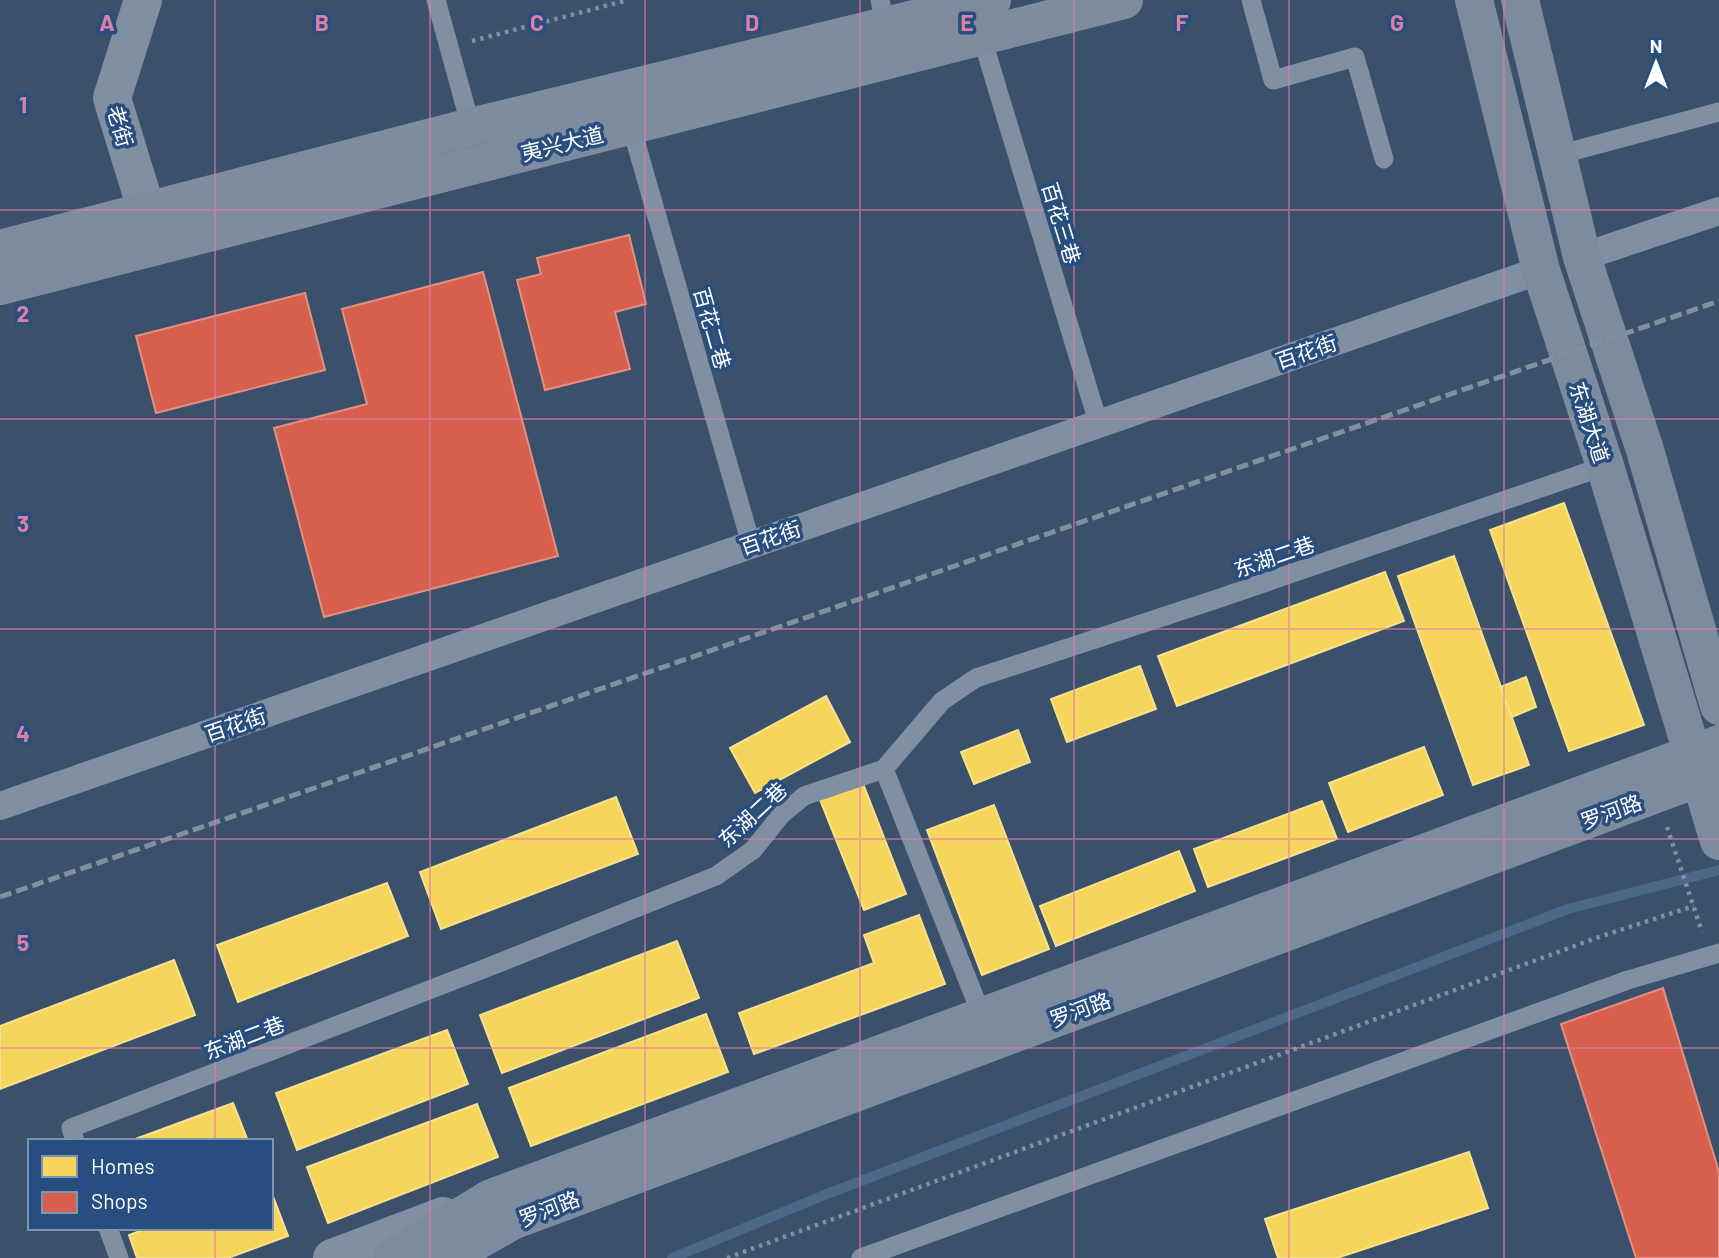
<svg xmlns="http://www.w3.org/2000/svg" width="1719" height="1258" viewBox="0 0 1719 1258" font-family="Barlow,'Noto Sans SC',sans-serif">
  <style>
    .homes { fill: #f6d55c; stroke: #f9e28d; stroke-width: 2 }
    .shops { fill: #d6604d; stroke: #e29082; stroke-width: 2 }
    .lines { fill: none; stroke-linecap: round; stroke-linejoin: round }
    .stream { stroke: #4b6889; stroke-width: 10 }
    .path { stroke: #808fa1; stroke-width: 4.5; stroke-dasharray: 3.5 5; stroke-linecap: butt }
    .service { stroke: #808fa1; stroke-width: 19 }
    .pedestrian { stroke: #808fa1; stroke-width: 28 }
    .tertiary { stroke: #808fa1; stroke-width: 38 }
    .secondary { stroke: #7c8b9d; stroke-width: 38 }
    .primary { stroke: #7f8ca0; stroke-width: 38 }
    .rail { stroke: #8190a0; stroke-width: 5; stroke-dasharray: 12 5; stroke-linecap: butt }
    .grid { fill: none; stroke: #dd80a5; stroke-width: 2; stroke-opacity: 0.55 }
    .labels { text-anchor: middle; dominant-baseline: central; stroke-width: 7; stroke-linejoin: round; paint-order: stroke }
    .street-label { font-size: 21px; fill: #fff; stroke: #274e7e }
    .grid-label { font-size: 23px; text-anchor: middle; font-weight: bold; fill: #dd80a5; stroke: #274e7e; stroke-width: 7; stroke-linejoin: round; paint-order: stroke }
  </style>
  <rect width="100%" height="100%" fill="#3b506a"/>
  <g class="homes">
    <polygon points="1564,503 1644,725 1569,751 1490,530"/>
    <polygon points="1454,556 1529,765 1473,785 1398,576"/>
    <polygon points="1385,572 1404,621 1177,706 1158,656"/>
    <polygon points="1140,666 1156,709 1067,742 1051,699"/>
    <polygon points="1526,677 1536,707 1512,717 1500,687"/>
    <polygon points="826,696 850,742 755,793 730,748"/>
    <polygon points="1018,730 1030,762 974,784 961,752"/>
    <polygon points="1424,747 1443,795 1348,832 1329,783"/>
    <polygon points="862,781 906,894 864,910 819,797"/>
    <polygon points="616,797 638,854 441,929 420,872"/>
    <polygon points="1322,801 1337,839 1208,887 1194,849"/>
    <polygon points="994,805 1049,949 982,975 927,830"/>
    <polygon points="1179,851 1195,891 1056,946 1040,906"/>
    <polygon points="387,883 408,936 238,1002 217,945"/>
    <polygon points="919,915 945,984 754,1054 739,1013 874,963 864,935"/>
    <polygon points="677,941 699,998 502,1073 480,1015"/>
    <polygon points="174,960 195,1015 0,1089 0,1026"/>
    <polygon points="706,1014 728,1072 531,1146 509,1088"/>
    <polygon points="447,1030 468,1084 297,1150 276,1093"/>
    <polygon points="233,1103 248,1141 130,1141"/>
    <polygon points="477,1104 498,1157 328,1223 307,1167"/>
    <polygon points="1469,1152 1488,1208 1337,1258 1278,1258 1265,1219"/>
    <polygon points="271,1191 288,1236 228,1258 137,1258 129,1235 148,1228 271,1228"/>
  </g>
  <g class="shops">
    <polygon points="629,235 646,304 615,312 630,369 545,390 517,280 541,274 537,258"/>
    <polygon points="483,272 558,556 324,617 274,428 367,404 342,309"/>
    <polygon points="305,293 325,370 156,413 136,336"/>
    <polygon points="1663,988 1719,1172 1719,1258 1636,1258 1561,1024"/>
  </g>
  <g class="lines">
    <polyline class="stream" points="672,1258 827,1194 1568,909 1719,870"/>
    <g class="path">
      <polyline points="472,41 628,0"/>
      <polyline points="1667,827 1702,932"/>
      <polyline points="727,1258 1599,937 1694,906"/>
    </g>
    <g class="service">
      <polyline points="436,0 471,127"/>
      <polyline points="880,0 886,27"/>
      <polyline points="1251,0 1273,80 1355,57 1384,159"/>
      <polyline points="982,38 1098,422"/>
      <polyline points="631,126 751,544"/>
      <polyline points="1558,155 1719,112"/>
      <polyline points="884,769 982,1016"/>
      <polyline points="75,1141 71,1128 486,968 716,876 753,850 781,815 804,796 884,769 942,701 976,678 1217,599 1605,466"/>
      <polyline points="108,1228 119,1258"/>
      <polyline points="861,1258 1628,980 1719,953"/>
    </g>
    <g class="pedestrian">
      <polyline points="1582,257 1719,211"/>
      <polyline points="0,806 1541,270"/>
    </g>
    <g class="tertiary">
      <polyline points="143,0 112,98 147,212"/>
      <polyline points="332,1258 443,1216"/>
    </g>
    <g class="secondary">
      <polyline points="1474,0 1541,270 1605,466 1719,841"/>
      <polyline points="1520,0 1582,257 1645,450 1719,706"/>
      <polyline points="392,1258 491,1198 1719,744"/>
      <polyline points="447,1258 512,1221 1699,778 1719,773"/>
    </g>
    <g class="primary">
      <polyline points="0,249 471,127 992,0"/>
      <polyline points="0,286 1124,0"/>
    </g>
    <polyline class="rail" points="0,897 1719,301"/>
  </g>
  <path class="grid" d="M215,0V1141M430,0V1258M645,0V1258M860,0V1258M1074,0V1258M1289,0V1258M1504,0V1258M0,210H1719M0,419H1719M0,629H1719M0,839H1719M0,1048H1719M215,1228V1258"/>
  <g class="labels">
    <g class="street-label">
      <text transform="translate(121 126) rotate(74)">老街</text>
      <text transform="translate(562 143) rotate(-14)">夷兴大道</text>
      <text transform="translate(1062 223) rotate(73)">百花三巷</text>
      <text transform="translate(713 328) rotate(74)">百花二巷</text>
      <text transform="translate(1306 351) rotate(-19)">百花街</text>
      <text transform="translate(1590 422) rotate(72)">东湖大道</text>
      <text transform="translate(770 537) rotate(-19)">百花街</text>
      <text transform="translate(1274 556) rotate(-19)">东湖二巷</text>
      <text transform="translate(235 724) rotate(-19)">百花街</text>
      <text transform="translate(1611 811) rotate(-20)">罗河路</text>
      <text transform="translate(752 814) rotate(-43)">东湖二巷</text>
      <text transform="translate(1080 1009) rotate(-20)">罗河路</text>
      <text transform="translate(244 1037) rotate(-21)">东湖二巷</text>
      <text transform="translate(549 1208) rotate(-21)">罗河路</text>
    </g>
  </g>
  <g class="grid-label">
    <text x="107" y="31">A</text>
    <text x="322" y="31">B</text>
    <text x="537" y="31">C</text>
    <text x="752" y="31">D</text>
    <text x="967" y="31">E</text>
    <text x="1182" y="31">F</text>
    <text x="1397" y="31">G</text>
    <text x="23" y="113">1</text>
    <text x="23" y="322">2</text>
    <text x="23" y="532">3</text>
    <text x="23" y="742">4</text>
    <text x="23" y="951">5</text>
  </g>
  <rect x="28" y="1139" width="245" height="91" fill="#274e7e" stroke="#7d95b2" stroke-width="2"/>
  <rect x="42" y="1156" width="35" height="21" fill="#f6d55c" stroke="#7d95b2" stroke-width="2"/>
  <text x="91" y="1174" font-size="21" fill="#ffffff">Homes</text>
  <rect x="42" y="1192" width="35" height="21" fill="#d6604d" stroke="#7d95b2" stroke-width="2"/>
  <text x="91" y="1209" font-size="21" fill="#ffffff">Shops</text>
  <g transform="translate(1656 63)" stroke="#274e7e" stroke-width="5" paint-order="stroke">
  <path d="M0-5L12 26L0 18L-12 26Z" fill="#ffffff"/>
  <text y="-10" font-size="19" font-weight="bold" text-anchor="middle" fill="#ffffff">N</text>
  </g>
</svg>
